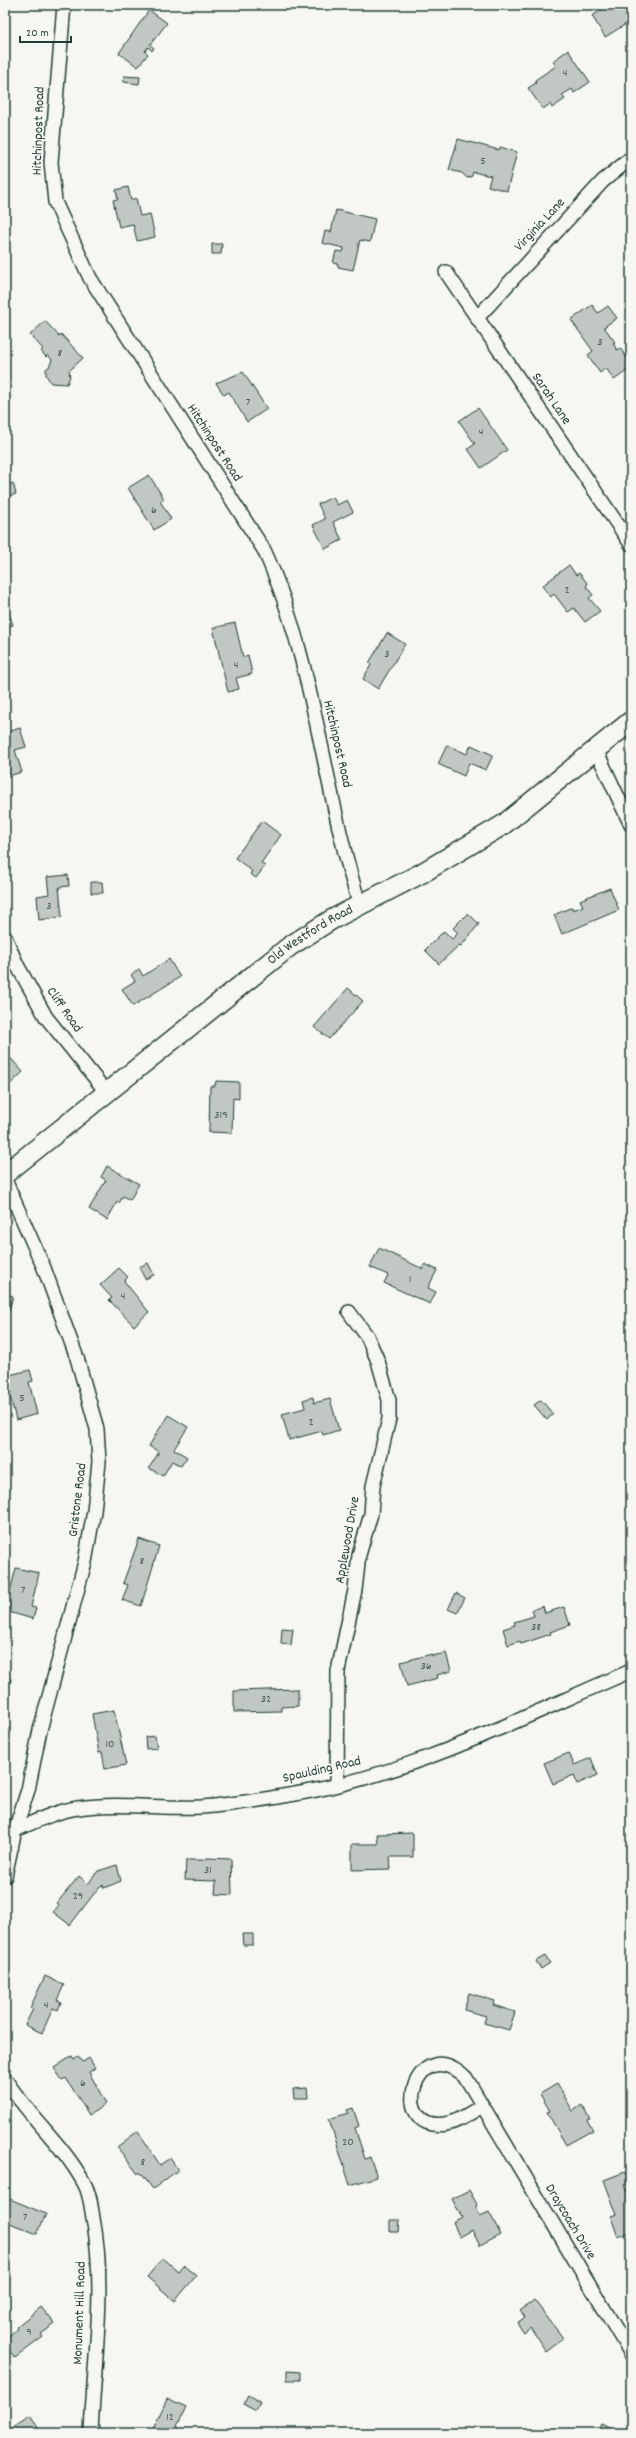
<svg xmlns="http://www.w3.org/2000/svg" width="636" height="2438" viewBox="0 0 636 2438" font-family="Dekko,sans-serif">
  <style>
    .building { fill: #c1c8c3; stroke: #1f3d34 }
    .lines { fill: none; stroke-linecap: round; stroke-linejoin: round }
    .street-casing { stroke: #1f3d34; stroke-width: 16 }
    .secondary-casing { stroke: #1f3d34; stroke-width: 22 }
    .street { stroke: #f6f6f2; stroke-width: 13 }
    .secondary { stroke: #f6f6f2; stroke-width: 19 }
    .labels { text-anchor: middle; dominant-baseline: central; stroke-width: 3.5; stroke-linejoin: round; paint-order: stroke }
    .number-label { font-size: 12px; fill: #486058 }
    .street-label { font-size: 14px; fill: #1f3d34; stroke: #f6f6f2 }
  </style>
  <rect width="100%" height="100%" fill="#f6f6f2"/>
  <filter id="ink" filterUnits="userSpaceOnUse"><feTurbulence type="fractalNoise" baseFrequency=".025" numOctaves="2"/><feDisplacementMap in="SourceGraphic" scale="8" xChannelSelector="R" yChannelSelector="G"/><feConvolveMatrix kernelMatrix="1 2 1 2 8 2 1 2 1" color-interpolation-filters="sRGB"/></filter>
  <g filter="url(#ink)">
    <g class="building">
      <polygon points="609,5 631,5 631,21 605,37 592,16"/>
      <polygon points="149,10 167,23 150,45 154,48 152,51 148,47 145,51 148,54 138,67 119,53"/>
      <polygon points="568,50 590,82 574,93 572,89 562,95 565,99 552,108 550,104 543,109 528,88 536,83 535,80 556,66 553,61"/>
      <polygon points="124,76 140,77 139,84 123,82"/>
      <polygon points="458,139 499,150 500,147 517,152 507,191 488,186 491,176 473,172 472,176 467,178 462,173 449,170"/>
      <polygon points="128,187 131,200 136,198 140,216 150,214 155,237 137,241 133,224 119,227 113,200 118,199 116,190"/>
      <polygon points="336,210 375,219 370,242 360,240 353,270 338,267 338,264 333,263 336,251 343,252 344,248 322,243 325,231 331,232"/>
      <polygon points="212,244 222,244 221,254 212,254"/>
      <polygon points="592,305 598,313 608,306 617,318 604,327 615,342 613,343 617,350 620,348 631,363 631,368 614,380 606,368 600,373 588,355 593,351 571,320"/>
      <polygon points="45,321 59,336 61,334 83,358 69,371 70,376 67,384 51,383 46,375 46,369 49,367 52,360 48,355 46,357 41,351 43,349 30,335"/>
      <polygon points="243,372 267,409 247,422 229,392 224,395 216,383"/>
      <polygon points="478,408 507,450 481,468 468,449 475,444 459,421"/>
      <polygon points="149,475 164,499 160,501 171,519 154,530 128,488"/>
      <polygon points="13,483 16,494 5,497 5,486"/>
      <polygon points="333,497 337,505 347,500 353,512 333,522 342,540 325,549 313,525 325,519 318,504"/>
      <polygon points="569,565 576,575 579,573 588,584 586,586 593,595 589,598 600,611 585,622 574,608 568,612 554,594 551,597 542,586"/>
      <polygon points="5,602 13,625 5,628"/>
      <polygon points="235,623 243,657 248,655 252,674 236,678 239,689 228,692 213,628"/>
      <polygon points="387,633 405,644 378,689 363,679 371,665 369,663"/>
      <polygon points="20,728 26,747 15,750 22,772 5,777 5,733"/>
      <polygon points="447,745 467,754 471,745 493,755 486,770 469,763 464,776 438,764"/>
      <polygon points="262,821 281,835 261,863 265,866 256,878 250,874 252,871 235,858"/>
      <polygon points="68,875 69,886 59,887 62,917 39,920 37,896 49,894 47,877"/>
      <polygon points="91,882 102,882 103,893 91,893"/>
      <polygon points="610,888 619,910 562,934 554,915 572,907 573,910 583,906 580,900"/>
      <polygon points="468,913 479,924 461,946 459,945 439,964 425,950 444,931 452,939 458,933 453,928"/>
      <polygon points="169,959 180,977 133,1006 122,989 135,981 131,975 139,969 143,976"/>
      <polygon points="348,988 363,1001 329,1039 314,1027"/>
      <polygon points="5,1052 23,1072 5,1089"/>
      <polygon points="216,1081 239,1082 239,1099 233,1098 232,1133 209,1132 210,1086 215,1086"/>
      <polygon points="107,1166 139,1184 130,1200 123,1196 119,1203 117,1202 107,1220 89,1209 106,1180 101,1177"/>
      <polygon points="379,1248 423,1269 425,1264 437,1270 428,1288 436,1292 430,1304 384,1283 388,1275 370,1267"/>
      <polygon points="148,1263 154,1275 145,1279 139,1267"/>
      <polygon points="119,1268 128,1277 124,1281 149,1312 134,1326 109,1300 112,1298 100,1285"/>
      <polygon points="5,1294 13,1296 5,1325"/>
      <polygon points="30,1370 33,1381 29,1382 37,1414 16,1420 5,1376"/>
      <polygon points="313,1397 314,1403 330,1399 339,1430 323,1435 322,1431 289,1440 282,1414 305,1408 303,1400"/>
      <polygon points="541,1400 553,1414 547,1420 534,1405"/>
      <polygon points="168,1415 188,1427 174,1449 187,1457 181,1466 172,1461 163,1476 149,1468 159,1452 149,1446"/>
      <polygon points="139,1539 159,1546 141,1606 122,1600 128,1585 123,1583"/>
      <polygon points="16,1568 39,1573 31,1607 36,1608 33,1619 5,1611"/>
      <polygon points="456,1593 465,1598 457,1613 448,1609"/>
      <polygon points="543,1606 545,1613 564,1607 570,1625 550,1632 551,1634 521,1644 520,1641 508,1645 503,1629 515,1625 514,1622 534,1616 532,1610"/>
      <polygon points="282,1628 293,1629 291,1645 281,1644"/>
      <polygon points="446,1653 451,1671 437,1675 438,1678 407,1686 401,1662 432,1654 432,1656"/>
      <polygon points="5,1677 11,1679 5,1701"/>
      <polygon points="298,1689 298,1706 281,1707 281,1711 234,1712 234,1691"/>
      <polygon points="114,1710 126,1765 105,1769 102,1752 99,1753 92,1714"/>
      <polygon points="155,1736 157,1748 146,1749 145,1737"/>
      <polygon points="569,1753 574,1765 591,1758 598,1775 577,1784 574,1775 553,1784 544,1763"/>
      <polygon points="413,1833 413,1857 390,1857 391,1869 352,1870 352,1844 378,1844 377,1834"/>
      <polygon points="206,1858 231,1859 232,1895 215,1894 216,1881 185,1880 186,1860 205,1860"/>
      <polygon points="117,1865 121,1881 104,1888 103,1885 100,1886 70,1925 53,1912 59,1905 57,1903 79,1876 88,1884 98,1871"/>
      <polygon points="242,1934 253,1934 253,1945 243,1945"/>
      <polygon points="545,1956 550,1963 541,1969 536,1961"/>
      <polygon points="45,1976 64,1985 57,2000 61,2002 58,2010 53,2008 42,2033 25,2025 33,2009 30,2008"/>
      <polygon points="469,1993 495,2001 493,2005 515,2012 509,2030 484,2023 486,2016 464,2010"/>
      <polygon points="72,2056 74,2059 78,2056 83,2062 89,2058 95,2068 89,2072 106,2104 89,2115 66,2078 62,2080 54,2068"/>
      <polygon points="557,2084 573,2111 582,2105 590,2119 587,2120 593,2130 566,2145 547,2112 550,2111 540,2094"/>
      <polygon points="307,2088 308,2098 294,2098 293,2089"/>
      <polygon points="353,2108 359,2126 355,2128 365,2159 370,2157 377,2177 350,2185 329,2119 348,2113 347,2110"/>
      <polygon points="138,2131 160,2165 170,2158 178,2170 153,2189 140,2172 138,2174 117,2147"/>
      <polygon points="625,2172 629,2183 624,2185 627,2193 631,2191 631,2232 618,2237 611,2217 617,2215 604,2180"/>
      <polygon points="469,2190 478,2206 476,2208 480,2216 489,2212 501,2235 480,2246 472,2230 460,2237 453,2222 462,2217 452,2199"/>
      <polygon points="5,2197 46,2214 37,2234 5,2221"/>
      <polygon points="390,2220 399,2220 398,2232 390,2232"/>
      <polygon points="163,2258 178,2271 183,2265 196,2276 175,2301 147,2277"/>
      <polygon points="534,2300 563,2338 546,2351 530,2328 524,2333 517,2323 525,2317 520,2311"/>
      <polygon points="41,2307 55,2324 41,2334 43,2337 15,2358 5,2345 5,2339 17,2329 16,2327"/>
      <polygon points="287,2371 300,2372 300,2380 287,2380"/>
      <polygon points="248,2395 261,2403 256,2411 243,2404"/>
      <polygon points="167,2399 186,2408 177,2426 179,2428 177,2433 146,2433 147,2429 152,2431"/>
      <polygon points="30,2416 42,2433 13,2433 10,2429"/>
      <polygon points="600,2424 616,2431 615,2433 596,2433"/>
    </g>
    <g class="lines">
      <defs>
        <g id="street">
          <path d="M64,5L51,162L55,202L90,278L264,550C315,661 323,790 360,906"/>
          <polyline points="446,272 631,544"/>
          <polyline points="477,318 603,181 631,158"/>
          <polyline points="595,748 631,825"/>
          <polyline points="5,937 17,965 46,1017 107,1093"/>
          <polyline points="5,1180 44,1268 77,1358 97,1429 99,1462 94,1511 85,1562 40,1730 28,1790 15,1830 5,1876"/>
          <polyline points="337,1784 338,1671 355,1590 359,1555 371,1514 373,1486 389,1419 389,1400 378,1361 367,1336 349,1312"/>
          <path d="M11,1832C32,1823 55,1811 78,1808C119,1802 161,1809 202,1807C231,1805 260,1800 289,1795C409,1776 520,1718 631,1671"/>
          <path d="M5,2079C28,2116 63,2144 84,2183C90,2193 91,2206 93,2218C106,2287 94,2362 91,2433"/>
          <path d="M482,2106C471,2112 459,2122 446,2124C386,2133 416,2028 466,2078L631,2354"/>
        </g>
        <g id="secondary">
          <path id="s1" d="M5,1174L290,946L331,920L422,873L503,825L631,721"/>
        </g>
      </defs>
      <use href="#street" class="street-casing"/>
      <use href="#secondary" class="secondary-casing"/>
      <use href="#street" class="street"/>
      <use href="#secondary" class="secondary"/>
    </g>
  </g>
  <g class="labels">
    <g class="number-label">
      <text x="565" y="73">4</text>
      <text x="483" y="161">5</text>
      <text x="600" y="342">3</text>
      <text x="60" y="353">8</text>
      <text x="248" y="402">7</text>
      <text x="481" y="432">4</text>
      <text x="154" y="510">6</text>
      <text x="567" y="590">2</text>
      <text x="387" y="654">3</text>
      <text x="236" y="665">4</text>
      <text x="49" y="906">3</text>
      <text x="221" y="1115">319</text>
      <text x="410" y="1279">1</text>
      <text x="123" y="1296">4</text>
      <text x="22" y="1398">5</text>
      <text x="311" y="1422">2</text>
      <text x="142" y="1561">8</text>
      <text x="23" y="1590">7</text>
      <text x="536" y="1627">38</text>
      <text x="426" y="1666">36</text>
      <text x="266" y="1699">32</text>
      <text x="110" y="1744">10</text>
      <text x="208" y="1870">31</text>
      <text x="78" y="1896">29</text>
      <text x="46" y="2005">4</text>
      <text x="83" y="2083">6</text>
      <text x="348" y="2142">20</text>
      <text x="143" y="2162">8</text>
      <text x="25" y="2217">7</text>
      <text x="29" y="2332">9</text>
      <text x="170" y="2417">12</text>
    </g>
    <g class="street-label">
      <text transform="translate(39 131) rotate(-88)">Hitchinpost Road</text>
      <text transform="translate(540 225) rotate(-47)">Virginia Lane</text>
      <text transform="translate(551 399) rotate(56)">Sarah Lane</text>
      <text transform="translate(214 443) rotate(57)">Hitchinpost Road</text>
      <text transform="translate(337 744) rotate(77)">Hitchinpost Road</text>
      <text stroke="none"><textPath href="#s1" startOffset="388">Old Westford Road</textPath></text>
      <text transform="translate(64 1010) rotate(55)">Cliff Road</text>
      <text transform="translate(78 1500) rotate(-83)">Gristone Road</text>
      <text transform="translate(348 1540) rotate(-80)">Applewood Drive</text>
      <text transform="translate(322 1770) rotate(-13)">Spaulding Road</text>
      <text transform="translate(570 2222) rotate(59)">Draycoach Drive</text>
      <text transform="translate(80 2313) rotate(-88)">Monument Hill Road</text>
    </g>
  </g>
  <rect width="636" height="2438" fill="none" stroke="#f6f6f2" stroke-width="20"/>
  <rect x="10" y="10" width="616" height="2418" fill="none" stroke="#1f3d34" stroke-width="1.5" filter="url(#ink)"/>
  <path d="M20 36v6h51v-6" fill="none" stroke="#1f3d34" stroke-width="2"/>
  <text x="26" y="36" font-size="12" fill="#1f3d34" stroke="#f6f6f2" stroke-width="3" paint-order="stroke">20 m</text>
</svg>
